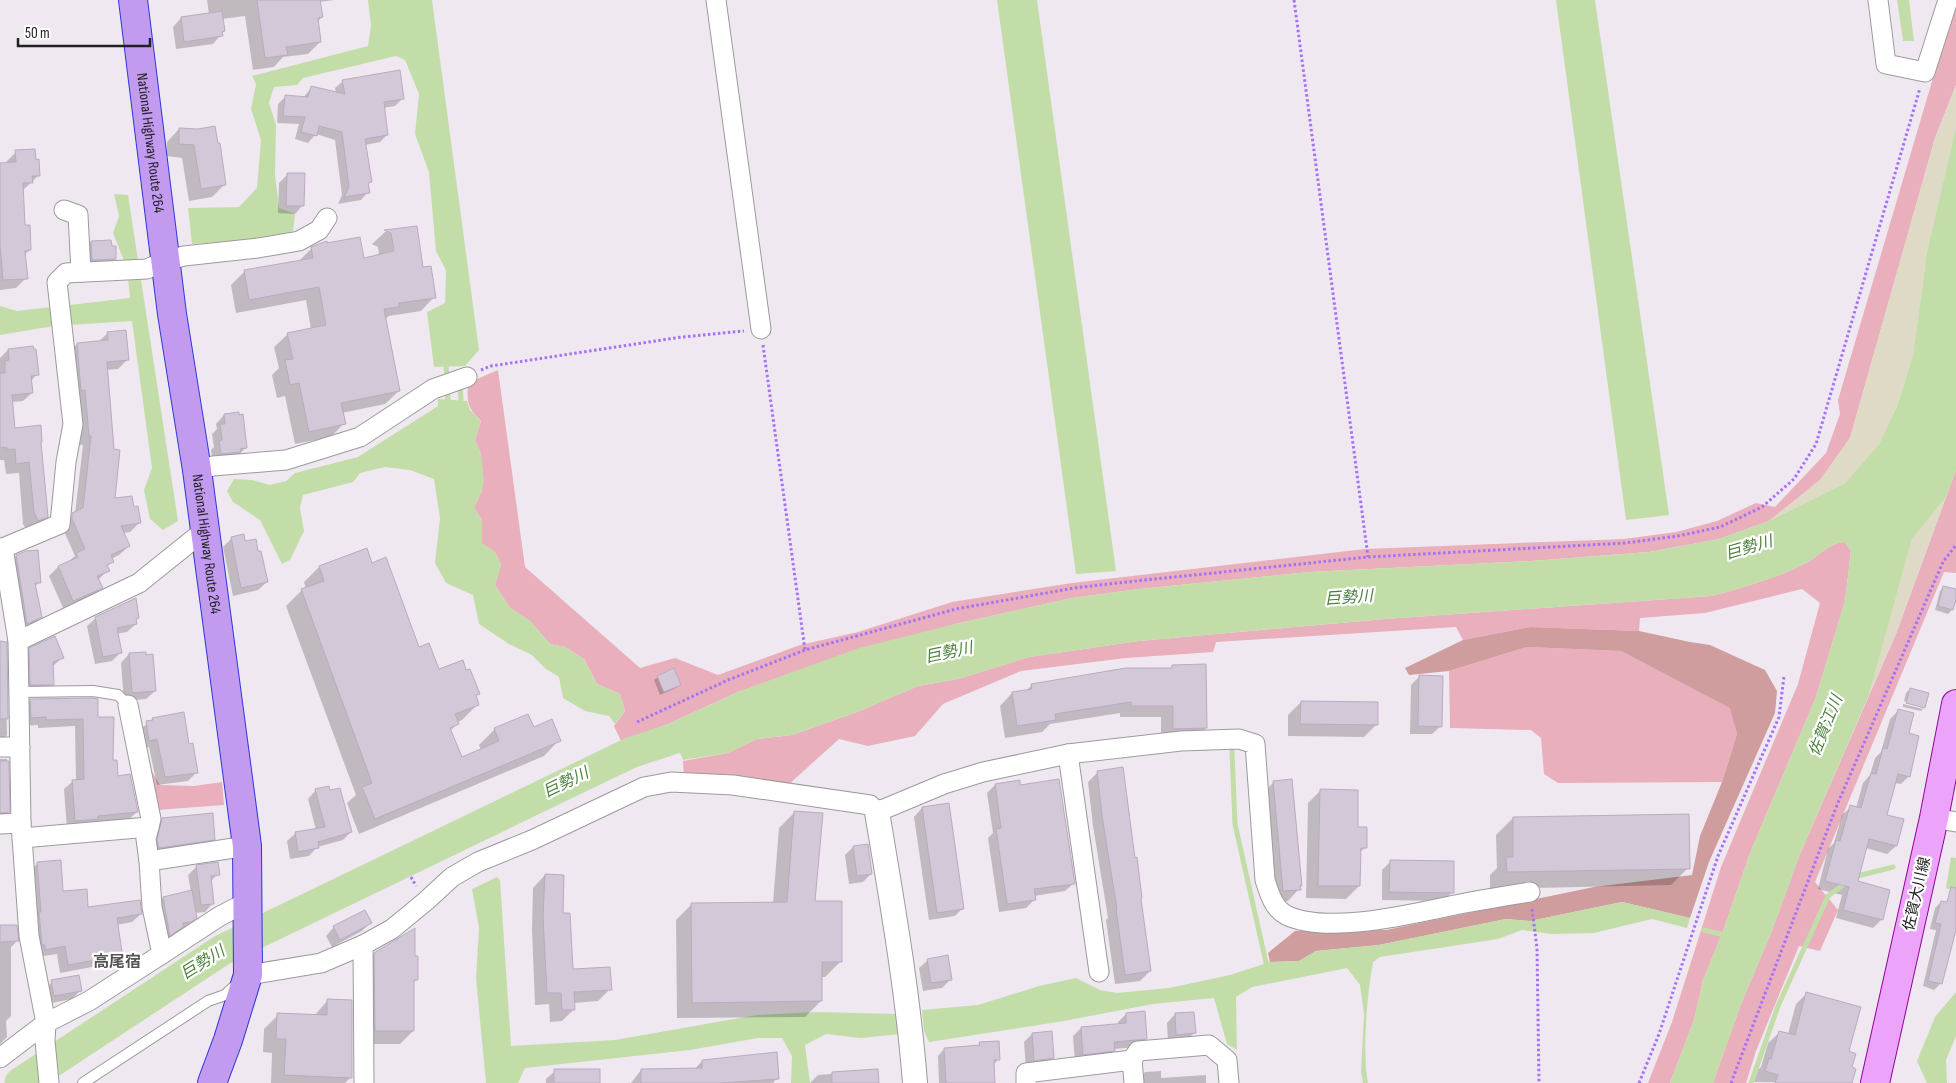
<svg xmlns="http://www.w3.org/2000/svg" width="1956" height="1083" viewBox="0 0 1956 1083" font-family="'Sofia Sans Condensed','Noto Sans JP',sans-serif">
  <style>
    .grass { fill: #e9afbc }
    .forest { fill: #cf9d9e }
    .wetland { fill: #dedac5 }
    .water { fill: #c3dda9 }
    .shadow { fill: #0003 }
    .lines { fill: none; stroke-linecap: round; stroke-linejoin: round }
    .stream { stroke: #c3dda9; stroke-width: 5 }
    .river { stroke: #c3dda9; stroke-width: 31 }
    .building { fill: #d3c8d8; stroke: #bbaac2 }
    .service-casing { stroke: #9b9b9b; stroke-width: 12 }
    .minor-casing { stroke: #9b9b9b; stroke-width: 21 }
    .tertiary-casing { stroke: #9b9b9b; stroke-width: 26 }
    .primary-casing { stroke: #92039a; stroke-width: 30 }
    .trunk-casing { stroke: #2c37d8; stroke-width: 30 }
    .path { stroke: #a572f7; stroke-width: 3; stroke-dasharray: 2.5 2.5; stroke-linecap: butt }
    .service { stroke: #fff; stroke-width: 10 }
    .minor { stroke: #fff; stroke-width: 19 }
    .tertiary { stroke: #fff; stroke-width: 24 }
    .primary { stroke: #eca3fa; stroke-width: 28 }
    .trunk { stroke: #c29af0; stroke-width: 28 }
    .labels { text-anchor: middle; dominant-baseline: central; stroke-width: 4.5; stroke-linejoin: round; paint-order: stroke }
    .street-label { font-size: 15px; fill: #212121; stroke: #fff }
    .water-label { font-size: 16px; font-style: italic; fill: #4b803c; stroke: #fff }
    .neighbourhood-label { font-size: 16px; font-weight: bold; fill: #545454; stroke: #fff }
  </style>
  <rect width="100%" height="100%" fill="#f0e8f1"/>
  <g class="grass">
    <path d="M1956,0V85L1935,138L1850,438L1820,480L1769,521L1719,539L1649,552L1531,561L1309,572L1139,589L1072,598L955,624L740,691L668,724L621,741L614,726L625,711L620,694L597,684L584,659L565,647L550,644L530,621L510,608L495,585L501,565L495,552L482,544V520L474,508L482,490L481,454L475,440L481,421C467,407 467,403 468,383L498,370L525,567L640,668L675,658L718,675L800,645L858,632L952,602L1072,583L1365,549L1624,539L1676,532L1717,521L1756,503L1775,507L1826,453L1840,414L1838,400Z"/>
    <polygon points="1956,470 1956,573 1944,572 1815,882 1838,910 1820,951 1799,946 1756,1051 1746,1083 1713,1083 1741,1004 1771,933 1800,854 1896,634"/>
    <path d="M1845,542L1851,551L1845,601L1816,697L1750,853L1722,934L1703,980L1694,1020L1670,1083H1648L1672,1022L1721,867L1798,684L1820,603L1802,589L1705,613L1640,618L1639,631L1530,627L1463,640L1456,627L1216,642L1213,652L1126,658L1021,671L943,704L915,736L868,746L839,739L787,786L684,776L683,761L728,753L757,739L792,735L857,712L918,686L958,679L1029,657L1139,641L1385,619L1712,596C1745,587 1778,578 1808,562C1821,554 1829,543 1845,542Z"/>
    <polygon points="1527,647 1621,651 1731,708 1737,734 1722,782 1558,783 1544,774 1541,738 1531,730 1450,728 1449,671"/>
    <polygon points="148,765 160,785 194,786 222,782 224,805 157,810"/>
  </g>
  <polygon class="forest" points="1530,627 1639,631 1690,642 1710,645 1765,670 1777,691 1775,713 1709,862 1690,918 1622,902 1530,921 1506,919 1379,945 1316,951 1299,961 1270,962 1268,953 1295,931 1386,930 1594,887 1692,875 1700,836 1722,782 1737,734 1730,708 1621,651 1527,647 1449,671 1409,675 1405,668 1463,640"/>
  <g class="wetland">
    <polygon points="1956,85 1956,127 1927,252 1913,355 1898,404 1879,444 1845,483 1769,521 1820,480 1850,438 1935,138"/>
    <polygon points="1946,497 1896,634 1869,695 1912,539"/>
  </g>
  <g class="water">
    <polygon points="368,0 432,0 479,350 465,366 434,367 427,312 445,303 446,270 436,251 429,172 415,134 419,94 405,60 396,56 303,78 297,85 274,87 269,103 276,125 275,175 279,208 295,214 293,231 271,238 192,244 188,208 239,207 257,188 261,140 251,109 256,84 252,76 368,46 371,26"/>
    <polygon points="997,0 1037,0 1116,571 1076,574"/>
    <polygon points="1556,0 1595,0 1669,515 1626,520"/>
    <polygon points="1897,0 1909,0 1914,41 1903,41"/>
    <path d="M1956,127V470L1946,497L1912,539L1869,695L1800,854L1771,933L1741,1004L1713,1083H1670L1694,1020L1703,980L1722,934L1750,853L1816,697L1845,601L1851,551L1845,542C1829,543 1821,554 1808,562C1778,578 1745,587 1712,596L1385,619L1139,641L1029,657L958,679L918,686L857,712L792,735L757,739L728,753L683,760L668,724L740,691L859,648L955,624L1072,598L1139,589L1309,572L1531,561L1649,552L1719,539L1769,521L1845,483L1879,444L1898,404L1913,355L1927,252Z"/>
    <polygon points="114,194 128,195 178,521 163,530 150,519 144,490 152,468 132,321 54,326 0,335 0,306 17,311 130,298 127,268 113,233 119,216"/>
    <polygon points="438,399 467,401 470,410 481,421 475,440 481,454 484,480 482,490 474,508 482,520 482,543 495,552 501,565 495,585 510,608 530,621 550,644 565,647 584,659 597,684 620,694 625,711 615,724 609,716 585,711 563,698 559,677 546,669 532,655 509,644 479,624 473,595 446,583 435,563 440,518 434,479 410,470 385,467 360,473 353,482 303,495 300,508 304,531 290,560 282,564 260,520 233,502 227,491 234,479 252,480 270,485 286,481 295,473 358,457 438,406"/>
    <polygon points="1951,857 1956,858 1956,892 1946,888"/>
    <polygon points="497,877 500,880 511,1046 615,1040 757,1015 816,1012 896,1014 900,1034 861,1038 826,1034 805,1045 810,1083 791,1083 792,1056 782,1038 758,1038 690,1050 525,1068 518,1083 486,1083 476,978 479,928 472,889"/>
    <path d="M1622,902L1690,918L1687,928L1652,919L1594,933L1551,934L1522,930L1498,939L1380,957L1373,962C1367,995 1362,1051 1368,1083H1363L1361,1072L1364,1014L1360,985L1347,968L1252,987L1236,997L1237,1050L1227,1044L1214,998L1153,1004L1064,1021L929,1042L924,1031L922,1010L978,1005L1039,986L1076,978L1100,990L1117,993L1169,988L1230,975L1270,962L1299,961L1316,951L1379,945L1506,919L1530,921Z"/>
    <polygon points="1956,992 1956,1036 1946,1060 1947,1083 1927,1083 1917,1061 1935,1017"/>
  </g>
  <g class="shadow">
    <polygon points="207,0 334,0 319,2 322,17 317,22 320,42 308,54 283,57 274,67 253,70 245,16 222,19 224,31 213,44 176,49 173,27 181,18 209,14"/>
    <polygon points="343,81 402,99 395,106 383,108 387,135 380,142 365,145 370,182 367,185 368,192 361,200 338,204 342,195 335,140 316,134 308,143 295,139 299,124 277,123 278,104 285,97 303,98 312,87 336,93 335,88"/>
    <polygon points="179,129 217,145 225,184 212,197 189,201 182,158 167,156 167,142"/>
    <polygon points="16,152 35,161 39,175 22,191 24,226 30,250 24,255 26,278 16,288 0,290 0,164 6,164 6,162"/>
    <polygon points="288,174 303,205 295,214 278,213 279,183"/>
    <polygon points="416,227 422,269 434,297 421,311 389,316 384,320 399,391 385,404 342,413 344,423 331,437 295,444 285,396 277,398 272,375 279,368 274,347 288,334 311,329 306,300 236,313 231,285 245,271 298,262 312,248 363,259 379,255 378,247 372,244 385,232"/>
    <polygon points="91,242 115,259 107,267 84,268 83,251"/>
    <polygon points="108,333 127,360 118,369 106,370 114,500 133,508 140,522 130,532 123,533 129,546 119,555 111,559 112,561 106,567 108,570 98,580 101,588 92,597 64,610 49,576 58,567 68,562 75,556 63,529 63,524 75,514 83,445 80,445 76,399 68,354 77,344 98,342"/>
    <polygon points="8,350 37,374 31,381 32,393 23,401 12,402 14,429 40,443 47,516 36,527 27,531 23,524 19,473 6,474 4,460 0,460 0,358"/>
    <polygon points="224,415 246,447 238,456 213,462 211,450 214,447 212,434 217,429 216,424"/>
    <polygon points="232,538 245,543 267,582 258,590 233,596 223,547"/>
    <polygon points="16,556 39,582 35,587 40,617 32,625 19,632 8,564"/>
    <polygon points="372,564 418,649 438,671 466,672 478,694 475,697 478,704 462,720 457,722 457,724 450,731 461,758 481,750 479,745 495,729 533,728 559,740 544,756 359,834 347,803 356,795 286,606 302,590 306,589 304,582 319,567"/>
    <polygon points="1943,588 1956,591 1952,610 1948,614 1935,610 1940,591"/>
    <polygon points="96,618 137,618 135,620 136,624 127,632 116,634 120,653 112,661 95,664 87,626"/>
    <polygon points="0,643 5,643 7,735 0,742"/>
    <polygon points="30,649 63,657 52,667 52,684 44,692 22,693 22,658"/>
    <polygon points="129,654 155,691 146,699 124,701 121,663"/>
    <polygon points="1173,666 1206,728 1194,740 1161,740 1161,717 1120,717 1120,713 1050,724 1042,732 1005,738 1000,706 1012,693 1026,691 1032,685 1169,670"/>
    <polygon points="658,677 680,685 676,688 660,695 654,680"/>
    <polygon points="1419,677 1441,726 1432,734 1410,734 1411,685"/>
    <polygon points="1910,689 1928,694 1924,708 1924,706 1904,701 1906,693"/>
    <polygon points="31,700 97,719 116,777 137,812 128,820 67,829 64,789 73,781 76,781 75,726 38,728 38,725 23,726 22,708"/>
    <polygon points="1301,702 1377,724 1364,737 1288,736 1288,715"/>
    <polygon points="1903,704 1923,709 1921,711 1903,707"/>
    <polygon points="1898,711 1908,734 1909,776 1901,784 1894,783 1885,816 1902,820 1896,846 1887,854 1866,848 1857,882 1889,891 1881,920 1873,928 1836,918 1842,895 1818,889 1828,849 1834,843 1842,815 1851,807 1856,808 1863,783 1870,775 1875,758 1881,752 1890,719"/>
    <polygon points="153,719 188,745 196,773 188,781 157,785 149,747 141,748 138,731"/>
    <polygon points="0,759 7,759 8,812 0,820"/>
    <polygon points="1098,772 1140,899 1150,971 1140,981 1115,984 1106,920 1108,918 1093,826 1088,782"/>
    <polygon points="1274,782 1300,885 1299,889 1288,901 1272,902 1263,793"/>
    <polygon points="995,785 1019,786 1074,883 1065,891 1034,896 1035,899 1026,908 999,912 988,838 993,833 987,793"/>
    <polygon points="316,790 351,832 343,840 317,847 309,856 290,859 287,841 296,833 316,830 308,799"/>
    <polygon points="1321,790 1366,847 1359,853 1359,886 1346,899 1306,898 1308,803"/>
    <polygon points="922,808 963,908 955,916 929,920 914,817"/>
    <polygon points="795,812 814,902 841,961 825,977 821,977 821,1001 805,1017 677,1018 676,920 692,904 773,903 779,828"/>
    <polygon points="1513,818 1688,868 1671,885 1490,889 1490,875 1497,868 1496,835"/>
    <polygon points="163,819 214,839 206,846 152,855 155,826"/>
    <polygon points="853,847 871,874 863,882 849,884 845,855"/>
    <polygon points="1390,862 1452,892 1444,901 1382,900 1382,870"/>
    <polygon points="38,863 62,892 87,909 141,914 132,922 116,925 121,952 112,960 96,963 92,967 60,973 57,954 37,957 30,871"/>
    <polygon points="197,866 218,874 210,882 213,903 205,912 194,913 195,918 187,926 161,943 155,906 163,898 191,892 188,875"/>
    <polygon points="545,875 561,915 572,970 610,989 598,1001 574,1003 574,1009 562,1021 550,1022 549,1004 535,1005 532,930 533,888"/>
    <polygon points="1941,902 1956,906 1956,925 1940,984 1934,990 1923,986 1936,930 1930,929 1935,908"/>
    <polygon points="370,923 362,931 332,947 326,936 334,927"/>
    <polygon points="0,927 17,941 11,947 11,1016 6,1021 7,1037 0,1044"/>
    <polygon points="375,954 413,958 417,979 413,983 413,1031 400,1044 363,1044 362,967"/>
    <polygon points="928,960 950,980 942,988 923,991 919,968"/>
    <polygon points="52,982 81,990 72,999 46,1004 44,990"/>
    <polygon points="1807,993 1847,1052 1851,1083 1754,1082 1758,1070 1761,1067 1768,1043 1780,1032 1788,1034 1796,1004"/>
    <polygon points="328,1000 351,1077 345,1083 271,1083 272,1053 263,1052 264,1029 278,1015 314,1016"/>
    <polygon points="1126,1014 1146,1038 1138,1047 1113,1049 1105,1059 1075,1062 1073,1036 1081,1028 1118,1025 1118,1022"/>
    <polygon points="1175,1014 1194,1033 1186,1041 1168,1043 1167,1023"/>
    <polygon points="1032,1034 1052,1058 1044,1066 1026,1068 1024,1042"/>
    <polygon points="980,1044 999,1059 993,1065 994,1083 939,1083 938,1056 944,1049 977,1047"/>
    <polygon points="702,1061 777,1078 773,1083 631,1083 641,1070 694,1070"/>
    <polygon points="877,1070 878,1083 810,1083 818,1075"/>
    <polygon points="555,1071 599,1083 546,1083 546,1079"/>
    <polygon points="1161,1071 1161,1078 1206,1075 1206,1083 1137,1083 1137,1080 1145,1072"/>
  </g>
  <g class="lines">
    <g class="stream">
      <polyline points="446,366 447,379"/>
      <polyline points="460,383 461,400"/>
      <polyline points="447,388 448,400"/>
      <polyline points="1232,751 1235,824 1267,967"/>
      <polyline points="1704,930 1728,936"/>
      <polyline points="1751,1083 1778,1006 1828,896 1854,877 1893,867"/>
    </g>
    <polyline class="river" points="20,1083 222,950 630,753 715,725"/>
  </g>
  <g class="building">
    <polygon points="257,0 320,0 323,17 318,18 321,42 286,47 288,55 265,58"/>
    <polygon points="222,11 225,31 222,32 223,36 184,42 181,17"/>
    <polygon points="400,70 404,99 384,102 388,135 365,139 372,182 368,183 370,193 344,197 349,187 342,132 319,126 317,136 301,132 305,117 283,116 285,95 308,97 311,86 345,94 342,80"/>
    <polygon points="215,126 218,143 220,143 226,185 201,189 194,145 179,144 179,128 198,129"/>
    <polygon points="35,149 36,160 39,159 40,176 32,176 33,183 23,183 25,225 30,225 31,250 25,251 28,279 3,280 0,245 0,163 16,162 15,150"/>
    <polygon points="287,173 305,173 304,206 286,206"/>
    <polygon points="417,226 423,267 431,266 436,298 399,303 399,307 384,309 400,391 341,403 346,424 309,432 299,383 290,385 285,360 293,359 287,333 326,325 319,287 249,300 244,270 313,258 311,247 327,241 327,243 360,237 364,258 394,251 391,233 384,230"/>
    <polygon points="111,240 112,246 116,246 116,259 92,260 91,241"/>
    <polygon points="126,330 129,360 107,362 114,449 120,450 115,498 132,496 134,507 138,506 141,523 121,526 130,546 111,555 114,562 107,565 110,571 97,576 103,588 73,601 58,566 78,557 76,553 85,549 72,519 72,513 83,508 91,436 89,436 85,390 81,391 77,343 108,340 107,332"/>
    <polygon points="33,346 34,349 36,349 39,375 31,376 33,393 12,395 15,428 41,425 42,442 41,442 48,517 38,521 34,512 29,462 16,464 15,449 8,450 8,448 0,447 0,373 5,373 5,361 9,360 8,349"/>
    <polygon points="239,412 239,415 243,414 247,448 240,449 241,452 221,454 219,441 222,440 220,424 225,424 224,414"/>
    <polygon points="244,534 245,541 256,539 258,551 261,551 268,582 241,588 231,537"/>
    <polygon points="367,548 372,563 386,557 419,647 429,643 439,669 463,660 466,670 470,669 480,694 476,695 479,705 455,714 459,724 450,728 462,757 499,741 494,728 528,714 534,727 552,719 561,741 375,819 362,787 372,783 301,589 324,581 319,566"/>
    <polygon points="38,550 41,583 35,583 42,617 27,624 16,555 26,551"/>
    <polygon points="1943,586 1956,589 1956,600 1953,610 1938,606"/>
    <polygon points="136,598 139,618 136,619 137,624 117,628 122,653 103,657 95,617"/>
    <polygon points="55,636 64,658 53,662 54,685 30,685 29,648"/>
    <polygon points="0,641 7,642 8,719 0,719"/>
    <polygon points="146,652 146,655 153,654 156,691 132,693 129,653"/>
    <polygon points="1206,664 1207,728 1173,729 1173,706 1131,706 1131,702 1055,714 1056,720 1017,726 1012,692 1032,689 1031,684 1126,668 1172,668 1172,665"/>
    <polygon points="674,668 681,685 664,692 657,676"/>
    <polygon points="1419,675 1443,676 1442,727 1418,726"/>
    <polygon points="1910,688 1929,693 1925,708 1906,703"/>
    <polygon points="92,698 98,699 98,717 114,717 113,760 117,760 118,776 130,774 138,812 98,816 98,819 75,821 72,780 84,779 83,719 46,720 46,717 31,718 30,699"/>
    <polygon points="1301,701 1378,702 1378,725 1300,724"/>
    <polygon points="1898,709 1914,713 1909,733 1919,736 1910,777 1898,774 1887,815 1904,819 1897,846 1869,839 1858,881 1890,890 1883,920 1843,910 1849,887 1825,881 1836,840 1840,841 1850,805 1861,808 1871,773 1876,774 1883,748 1887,749"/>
    <polygon points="184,712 189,744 193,743 198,773 165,777 157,739 149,741 146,721 153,720 152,718"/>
    <polygon points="0,761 9,761 10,812 0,813"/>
    <polygon points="1123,767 1135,858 1137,857 1142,898 1141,899 1151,971 1125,975 1116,909 1117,909 1102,816 1097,771"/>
    <polygon points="1059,779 1075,884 1034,889 1036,900 1007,904 996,829 1001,828 995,784 1020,780 1020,785"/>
    <polygon points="1292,779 1302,886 1300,885 1301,890 1283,891 1273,781"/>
    <polygon points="329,786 330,790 340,788 352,832 318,842 319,848 298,852 295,832 325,827 315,789"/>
    <polygon points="1320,789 1358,790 1358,827 1367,827 1367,848 1361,848 1360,886 1318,886"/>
    <polygon points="949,803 964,909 937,913 922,807"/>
    <polygon points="794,811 823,813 815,901 842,901 842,962 822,962 822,1001 692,1003 691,903 787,902"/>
    <polygon points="213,813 215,840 159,848 157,840 162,818"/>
    <polygon points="1689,814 1690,869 1507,872 1506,857 1513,857 1513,817"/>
    <polygon points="868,844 872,874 857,876 853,846"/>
    <polygon points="61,860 63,891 87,889 88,907 140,900 142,914 117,918 122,952 101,956 102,959 68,965 65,946 45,950 45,945 42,945 39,912 41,912 37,862"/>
    <polygon points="1390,860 1454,861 1454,893 1389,892"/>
    <polygon points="218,862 220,875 211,876 214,904 201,905 196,865"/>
    <polygon points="545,874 564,875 563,913 570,913 573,969 610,967 612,990 574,992 575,1010 562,1010 561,993 547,993 543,917"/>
    <polygon points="1951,887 1956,888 1956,930 1942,984 1928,981 1941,924 1935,923 1941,901 1947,902"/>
    <polygon points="192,890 197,918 191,922 183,923 183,927 170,936 163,897"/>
    <polygon points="365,910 372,923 340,940 333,926"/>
    <polygon points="0,925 17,925 19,941 0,942"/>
    <polygon points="415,928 415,956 418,956 418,980 414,980 414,1031 375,1031 374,953"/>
    <polygon points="948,955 952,980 931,983 927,959"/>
    <polygon points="79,975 82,991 54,996 51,980"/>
    <polygon points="1806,992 1861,1007 1849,1051 1856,1054 1852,1067 1856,1069 1852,1083 1775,1083 1778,1075 1765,1071 1769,1058 1771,1059 1779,1031 1795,1035"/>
    <polygon points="327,999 352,1000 352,1078 284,1075 286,1039 276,1039 277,1013 327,1015"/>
    <polygon points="1145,1011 1147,1039 1114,1042 1115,1051 1083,1055 1081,1027 1126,1023 1126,1013"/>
    <polygon points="1194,1012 1196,1033 1176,1035 1175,1013"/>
    <polygon points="1052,1031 1054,1058 1034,1061 1032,1033"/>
    <polygon points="999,1041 1000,1060 994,1060 995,1083 946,1083 944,1048 980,1045 979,1042"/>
    <polygon points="777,1052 779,1079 721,1083 641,1083 641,1069 702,1068 702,1060"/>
    <rect x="554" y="1069" width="46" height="14"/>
    <polygon points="878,1069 879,1083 832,1083 832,1072"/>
  </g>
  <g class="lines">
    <defs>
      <g id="service">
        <polyline points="19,692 93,691 118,695 128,705"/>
        <polyline points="83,1083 208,1001 225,995 237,984"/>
      </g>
      <g id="minor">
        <polyline points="716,0 761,329"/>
        <polyline points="1878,0 1886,64 1925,72 1948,0"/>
        <polyline points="64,210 78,215 81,272"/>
        <polyline points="197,470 213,466 286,460 360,437 433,389 467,377"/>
        <polyline points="0,548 3,548 18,641 21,823 29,936 46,1023 45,1041 49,1083"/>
        <polyline points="3,548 60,524 66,462 73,424 57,282 66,273 147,269 165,261 184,256 258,248 299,241 319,230 327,218"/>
        <polyline points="18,641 139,583 205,530"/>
        <polyline points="128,705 151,819 146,839 149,861"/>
        <polyline points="0,747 20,747"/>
        <polyline points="1068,754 1099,972"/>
        <polyline points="1934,818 1956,822"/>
        <polyline points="0,824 21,823"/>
        <polyline points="22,838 149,827"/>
        <polyline points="363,945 364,1083"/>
        <polyline points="162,954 220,916 249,901"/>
        <path d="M248,975L321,963L363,945L392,929L426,901L452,877L478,862L532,840L644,787L671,782L733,785L870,805L877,812L944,784L983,772L1068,754L1181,741L1239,739L1255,744L1265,880C1269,892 1273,908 1286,915C1327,935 1411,914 1455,905C1480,900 1505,896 1530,892"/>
        <polyline points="0,1058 46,1023 89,1001 162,954 152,907 149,861 247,846"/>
        <polyline points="1132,1060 1134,1083"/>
        <polyline points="1026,1083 1026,1073 1132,1060 1138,1051 1209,1045 1227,1060 1229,1083"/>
      </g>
      <path id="tertiary" d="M877,812C892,902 908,992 915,1083"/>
      <polyline id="primary" points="1875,1083 1934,818 1956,704"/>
      <g id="trunk">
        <path id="s1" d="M133,0L172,314L197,470L247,846L248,975L228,1040L212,1083"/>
      </g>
    </defs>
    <use href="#service" class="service-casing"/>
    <use href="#minor" class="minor-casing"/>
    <use href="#tertiary" class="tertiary-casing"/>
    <use href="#primary" class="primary-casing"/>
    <use href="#trunk" class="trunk-casing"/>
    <g class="path">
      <polyline points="1294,0 1368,557"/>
      <polyline points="763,345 805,650"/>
      <polyline points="481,370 491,366 682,337 744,331"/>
      <polyline points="637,722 728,680 805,650 956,609 1074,588 1126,582 1368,557 1625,543 1678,536 1720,527 1762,507 1794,479 1816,444 1920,88"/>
      <polyline points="411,877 416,886"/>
      <polyline points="1532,909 1537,948 1539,1083"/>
      <polyline points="1639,1083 1659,1034 1718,856 1779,717 1784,676"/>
      <polyline points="1731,1083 1837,805 1943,562 1956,545"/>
    </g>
    <use href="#service" class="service"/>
    <use href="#minor" class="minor"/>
    <use href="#tertiary" class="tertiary"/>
    <use href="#primary" class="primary"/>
    <use href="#trunk" class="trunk"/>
  </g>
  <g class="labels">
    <g class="street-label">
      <text stroke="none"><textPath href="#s1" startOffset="144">National Highway Route 264</textPath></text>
      <text stroke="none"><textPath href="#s1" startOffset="549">National Highway Route 264</textPath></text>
      <text transform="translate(1917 894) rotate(-77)">佐賀大川線</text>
    </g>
    <g class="water-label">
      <text transform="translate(1749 548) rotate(-16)">巨勢川</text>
      <text transform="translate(1349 598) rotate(-4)">巨勢川</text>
      <text transform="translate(949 653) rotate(-12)">巨勢川</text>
      <text transform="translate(1826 726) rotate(-68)">佐賀江川</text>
      <text transform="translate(566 783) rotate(-26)">巨勢川</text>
      <text transform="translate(203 963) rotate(-32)">巨勢川</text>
    </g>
    <g class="neighbourhood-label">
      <text x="117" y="962">高尾宿</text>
    </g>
  </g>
  <path d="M18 38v8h132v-8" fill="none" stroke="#212121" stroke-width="2.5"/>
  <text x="25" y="38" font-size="15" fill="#212121" stroke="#ffffff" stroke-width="4" paint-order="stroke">50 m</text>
</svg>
